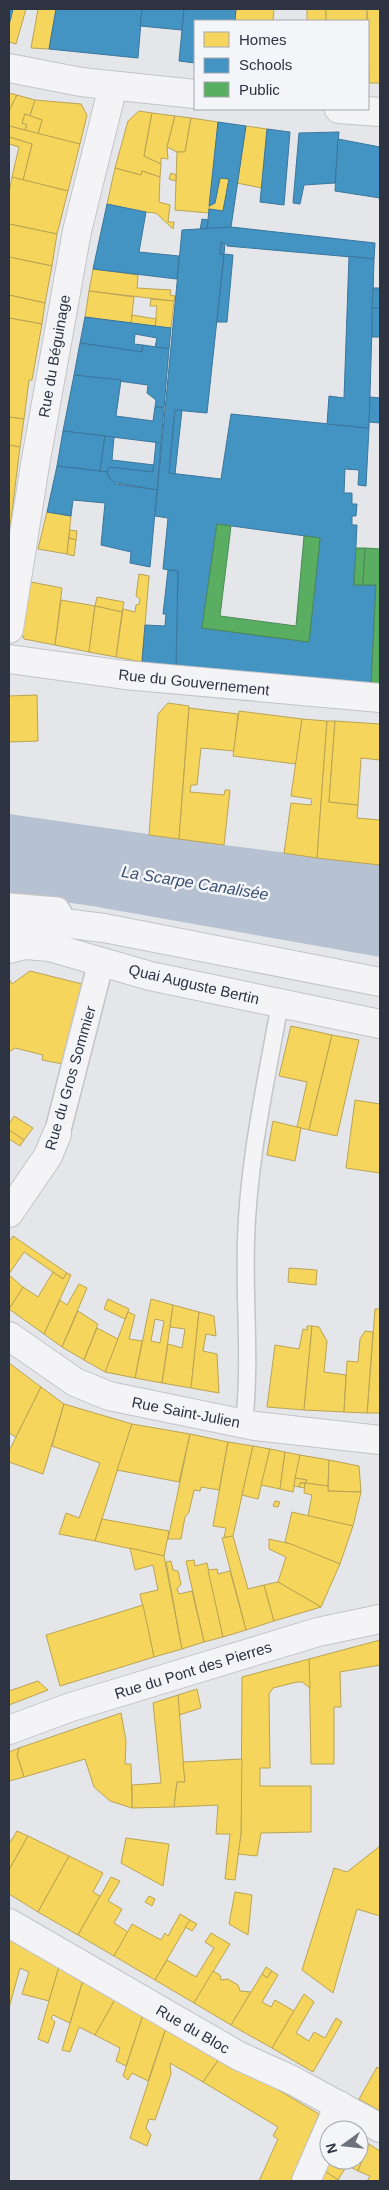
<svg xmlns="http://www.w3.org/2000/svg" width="389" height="2190" viewBox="0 0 389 2190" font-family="Arial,sans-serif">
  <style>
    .water { fill: #b6c1d1 }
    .homes { fill: #f6d55c; stroke: #baa454; fill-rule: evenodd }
    .schools { fill: #4393c3; stroke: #3c769c; fill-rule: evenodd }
    .public { fill: #5aae61; stroke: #4c8957 }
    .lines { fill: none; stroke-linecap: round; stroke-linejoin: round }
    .service-casing { stroke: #c3c4c7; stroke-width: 19 }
    .pedestrian-casing { stroke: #c3c4c7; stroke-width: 28 }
    .minor-casing { stroke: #c3c4c7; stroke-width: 30 }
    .tertiary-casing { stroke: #c3c4c7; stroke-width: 30 }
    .service { stroke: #f4f4f6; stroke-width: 16 }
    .pedestrian { stroke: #f4f4f6; stroke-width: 25 }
    .minor { stroke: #f4f4f6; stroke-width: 28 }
    .tertiary { stroke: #f4f4f6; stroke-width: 28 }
    .labels { text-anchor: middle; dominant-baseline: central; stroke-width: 5; stroke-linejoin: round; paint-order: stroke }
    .street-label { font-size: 15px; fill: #2d3341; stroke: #f3f5f8 }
    .water-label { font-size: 16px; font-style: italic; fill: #3a4f71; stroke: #f3f5f8 }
  </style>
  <rect width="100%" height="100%" fill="#e4e6e9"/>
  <polygon class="water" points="9,814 224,845 380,865 380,957 92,906 23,896 9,896"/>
  <g class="homes">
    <polygon points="13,9 26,9 16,44 9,42 9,25"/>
    <polygon points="38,9 56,9 49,49 31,48"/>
    <polygon points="236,9 274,9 273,21 235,21"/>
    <rect x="307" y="9" width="19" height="12"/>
    <rect x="326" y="9" width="41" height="12"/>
    <polygon points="367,9 380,9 380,83 369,83"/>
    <polygon points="368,32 369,83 368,82"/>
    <polygon points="9,93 17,95 9,111"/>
    <polygon points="17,95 35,100 30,116 25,114 22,123 27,125 25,130 9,126 9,111"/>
    <polygon points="35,100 81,104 87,115 80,144 38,134 42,120 30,116"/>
    <polygon points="139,111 152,113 144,156 161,164 160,177 142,171 141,175 115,168 128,121"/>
    <polygon points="152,113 175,116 167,147 168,159 161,158 161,164 144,156"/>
    <polygon points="25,114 42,120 38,134 25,130 27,125 22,123"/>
    <polygon points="175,116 191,118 185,152 177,152 167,147"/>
    <polygon points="191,118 218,122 209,213 175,210 177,152 185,152"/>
    <polygon points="9,126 80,144 68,191 23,180 32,144 9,137"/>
    <polygon points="246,126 267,129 262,188 237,183"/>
    <polygon points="9,137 32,144 23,180 12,177 19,147 9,144"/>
    <polygon points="115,168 141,175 142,171 160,177 159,202 170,205 168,222 174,222 173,229 156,213 133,211 107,204"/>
    <polygon points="171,173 176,175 176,181 169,179"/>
    <polygon points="12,177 68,191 57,234 9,224 9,192"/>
    <polygon points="220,178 229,179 223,211 209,209 209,206 215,203"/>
    <polygon points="9,224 57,234 52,266 9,257"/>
    <polygon points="9,257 52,266 45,303 9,295"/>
    <polygon points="93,269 138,275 137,288 171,290 170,295 175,296 174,301 89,291"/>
    <polygon points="89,291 134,297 131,323 85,317"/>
    <polygon points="9,295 45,303 42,324 9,318"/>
    <polygon points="151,299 174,301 171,328 155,327 157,306 150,306"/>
    <polygon points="132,315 156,319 155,327 131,323"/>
    <polygon points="9,318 42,324 32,380 29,380 24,419 9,417"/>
    <polygon points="9,417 24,419 20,447 9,445"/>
    <polygon points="9,445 20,447 9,536"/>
    <polygon points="47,512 71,516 67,554 38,549"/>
    <polygon points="70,530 77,531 76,540 69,538"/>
    <polygon points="69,538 76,540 74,556 67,554"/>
    <polygon points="139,574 149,576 142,662 116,657 123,609 135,612 136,605 139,604 140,599 136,596"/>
    <polygon points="31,582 62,588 55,645 24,639 20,629"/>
    <polygon points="97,597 124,602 122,612 95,606"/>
    <polygon points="61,600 95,606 89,652 55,645"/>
    <polygon points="95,606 122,612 116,657 89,652"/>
    <polygon points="37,695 38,741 9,742 9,696"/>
    <polygon points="168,703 189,706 179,839 149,835 158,714"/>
    <polygon points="189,708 238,714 234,751 201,748 197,785 191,785 190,792 224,795 225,790 230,790 224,845 179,839"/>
    <polygon points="239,711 302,719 296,764 233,756"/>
    <polygon points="302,719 327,721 317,858 284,853 291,803 311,805 312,799 291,796"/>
    <polygon points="327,721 335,721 329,802 358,805 357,818 380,820 380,865 317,858"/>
    <polygon points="335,721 380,724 380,760 361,758 358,805 329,802"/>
    <polygon points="30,971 82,984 63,1064 42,1060 43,1055 15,1048 9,1052 9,979 12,984"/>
    <polygon points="291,1026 332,1035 309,1130 297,1127 307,1082 279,1076"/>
    <polygon points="332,1035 359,1040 337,1136 309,1130"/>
    <polygon points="355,1100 380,1104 380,1173 346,1168"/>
    <polygon points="14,1116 33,1128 24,1140 9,1130 9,1124"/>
    <polygon points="273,1121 301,1128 295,1161 267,1155"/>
    <polygon points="9,1130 24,1140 20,1146 9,1139"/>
    <polygon points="13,1236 67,1273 63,1279 24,1252 9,1274 9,1242"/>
    <polygon points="289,1268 317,1270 316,1285 288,1282"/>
    <polygon points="53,1272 63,1279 67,1273 71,1275 44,1334 9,1309 23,1287 38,1297"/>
    <polygon points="9,1275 23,1287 9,1309"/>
    <polygon points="79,1284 87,1288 62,1347 44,1334 60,1300 67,1305"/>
    <polygon points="108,1299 129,1309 125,1319 104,1309"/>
    <path d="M151,1299L173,1305L162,1383L135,1378ZM155,1319L164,1321L160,1343L151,1341Z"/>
    <polygon points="173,1305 199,1312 191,1388 162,1383 168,1344 182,1348 185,1329 170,1327"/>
    <polygon points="375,1309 380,1309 380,1413 367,1413"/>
    <polygon points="78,1311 98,1324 84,1360 62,1347"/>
    <polygon points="128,1312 135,1315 129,1339 142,1341 135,1378 105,1372"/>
    <polygon points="199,1312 214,1316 216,1336 206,1334 203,1351 217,1354 219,1393 191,1388"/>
    <polygon points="307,1326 312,1326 304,1410 267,1407 275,1345 299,1349 303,1329 307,1330"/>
    <polygon points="312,1326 319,1327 327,1341 324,1372 346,1375 344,1412 304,1410"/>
    <polygon points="97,1328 118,1339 105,1372 84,1360"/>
    <polygon points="365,1331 373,1332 367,1413 344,1412 347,1361 358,1362 360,1339"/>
    <polygon points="9,1363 41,1387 16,1437 9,1433"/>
    <polygon points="41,1387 64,1404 43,1474 9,1462 9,1451"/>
    <polygon points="64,1404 132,1424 95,1541 59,1534 66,1513 79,1518 100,1463 52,1446"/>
    <polygon points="132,1424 190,1434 179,1482 117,1470"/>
    <polygon points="190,1434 228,1442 219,1490 201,1487 200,1491 194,1490 189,1512 185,1517 181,1539 168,1539"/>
    <polygon points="228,1442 253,1446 233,1536 224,1538 226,1528 213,1526"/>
    <polygon points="253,1446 270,1449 258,1499 242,1495"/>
    <polygon points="270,1449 285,1452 280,1489 261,1485"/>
    <polygon points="285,1452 300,1455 293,1492 280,1489"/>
    <polygon points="300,1455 329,1460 328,1486 305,1483 307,1480 295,1478"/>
    <polygon points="329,1460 359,1466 361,1492 328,1491"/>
    <polygon points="295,1478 307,1480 305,1483 300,1483 299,1487 294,1486"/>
    <polygon points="300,1483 305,1483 305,1488 299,1487"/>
    <polygon points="305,1483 328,1486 328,1491 361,1492 353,1526 308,1516 312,1495 304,1493"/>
    <polygon points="275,1501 280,1502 278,1507 273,1506"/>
    <polygon points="292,1512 353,1526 340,1564 285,1542"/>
    <polygon points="102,1519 169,1531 164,1556 95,1541"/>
    <polygon points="233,1536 248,1589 264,1585 274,1621 246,1630 222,1538"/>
    <polygon points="269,1539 291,1544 340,1564 321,1607 278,1582 286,1557 269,1549"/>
    <polygon points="130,1548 164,1556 182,1649 154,1657 140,1594 158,1590 153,1565 135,1570"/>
    <polygon points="194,1560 195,1566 207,1563 223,1637 204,1642 186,1561"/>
    <polygon points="171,1561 173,1570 178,1571 181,1584 177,1589 179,1594 192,1591 204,1642 182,1649 166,1562"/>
    <polygon points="217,1569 218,1574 230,1571 246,1630 223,1637 208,1570"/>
    <polygon points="278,1582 321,1607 274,1621 264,1585"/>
    <polygon points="143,1605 154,1657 60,1686 46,1635"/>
    <polygon points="380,1640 380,1665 340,1672 341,1707 334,1707 334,1764 311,1764 309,1659"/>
    <polygon points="309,1659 310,1688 302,1682 297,1682 273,1688 269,1694 270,1768 260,1768 260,1786 311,1786 311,1832 261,1833 257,1856 238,1854 241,1833 242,1677"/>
    <polygon points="38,1681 48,1690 9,1705 9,1691"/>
    <polygon points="197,1689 201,1708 179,1715 178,1695"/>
    <polygon points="178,1695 185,1782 177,1782 174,1807 132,1808 132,1785 161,1783 153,1703"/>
    <polygon points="121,1713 126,1741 125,1764 131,1764 132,1808 110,1801 94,1787 85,1759 24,1777 17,1755 19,1748"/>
    <polygon points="19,1748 17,1755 24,1777 9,1781 9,1752"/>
    <polygon points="242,1759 241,1833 235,1880 225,1879 230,1834 216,1834 218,1805 174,1807 177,1782 185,1782 183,1762"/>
    <polygon points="17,1831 28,1836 9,1870 9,1844"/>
    <polygon points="28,1836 69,1856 38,1912 9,1894 9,1870"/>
    <polygon points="126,1838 169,1844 163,1886 121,1863"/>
    <polygon points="380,1846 380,1916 357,1909 333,1993 302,1970 334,1868 347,1872"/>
    <polygon points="69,1856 103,1873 93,1892 100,1896 78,1935 38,1912"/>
    <polygon points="111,1877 120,1881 108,1901 122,1909 114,1923 128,1932 114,1956 78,1935"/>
    <polygon points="235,1892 252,1895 248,1935 229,1924"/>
    <polygon points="149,1896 155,1899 152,1906 145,1902"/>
    <polygon points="180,1914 190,1920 155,1980 114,1956 132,1924 161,1940 165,1933 168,1936"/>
    <polygon points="190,1920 197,1924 192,1931 185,1927"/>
    <polygon points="9,1933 60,1963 49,2001 22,1994 29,1972 20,1968 9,2008"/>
    <polygon points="211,1933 230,1944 194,2003 155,1980 167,1960 196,1977 214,1948 205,1942"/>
    <polygon points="60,1963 84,1977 70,2023 53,2015 51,2018 55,2022 48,2043 38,2039"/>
    <polygon points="266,1967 272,1971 267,1978 262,1974"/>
    <polygon points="213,1971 220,1975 221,1980 228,1979 238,1985 240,1991 251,1992 231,2025 194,2003"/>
    <polygon points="272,1971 278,1975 262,2002 271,2007 275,2000 294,2011 272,2048 231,2025 262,1974 267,1978"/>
    <polygon points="84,1977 117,1996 95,2035 79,2027 70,2052 62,2050"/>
    <polygon points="304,1994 314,2002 296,2033 309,2041 314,2032 325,2038 336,2018 342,2022 313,2072 272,2048"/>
    <polygon points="117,1996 144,2012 126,2066 116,2061 120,2048 95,2035"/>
    <polygon points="144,2012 167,2025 148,2081 132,2073 128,2080 123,2076"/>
    <polygon points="167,2025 221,2056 203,2082 170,2063 171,2074 155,2120 149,2119 146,2128 151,2135 147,2146 130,2138"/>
    <polygon points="221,2056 319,2114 291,2181 259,2181 278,2139 273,2136 278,2127 203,2082"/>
    <polygon points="377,2067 380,2069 380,2111 359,2099"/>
    <polygon points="359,2139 369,2144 358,2171 347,2165 338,2180 323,2170 329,2160 359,2160"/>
    <polygon points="369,2144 380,2151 380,2181 367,2181 370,2176 358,2171"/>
    <polygon points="323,2170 340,2181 319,2181"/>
  </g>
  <g class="schools">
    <polygon points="9,9 13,9 9,25"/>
    <polygon points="56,9 142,9 138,58 49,49"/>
    <polygon points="142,9 184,9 182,30 140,26"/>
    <polygon points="184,9 236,9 235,21 195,21 195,63 179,61"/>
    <polygon points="218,122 246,126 231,227 207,229 209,209 223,211 229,179 220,178 215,203 209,206"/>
    <polygon points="267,129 290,132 284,205 260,202"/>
    <polygon points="339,132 335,183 304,185 300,204 293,203 299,133"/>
    <polygon points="338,139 380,147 380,198 335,191"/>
    <polygon points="107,204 146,212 139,252 179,256 177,279 93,269"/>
    <polygon points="202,219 208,220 207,229 200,230"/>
    <path d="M231,227L375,243L374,259L227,246V244L221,243L220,254H224L207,413L175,410L169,473L221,479L231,414L369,428L366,486L358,485L359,470L345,469L344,493H352V504H357L356,516H352V525H357L354,585H376L371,685L176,665L178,571L163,569L168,518L155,516L182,230ZM217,524L320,538L309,642L202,628Z"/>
    <polygon points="221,243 225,243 224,254 220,254"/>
    <polygon points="224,254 233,255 227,322 217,322"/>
    <polygon points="349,256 374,259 369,428 327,424 329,396 344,398"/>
    <polygon points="373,288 380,288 380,308 372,308"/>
    <rect x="372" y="308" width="8" height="29"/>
    <polygon points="85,317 171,328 169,349 155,347 157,338 135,334 134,344 143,345 142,352 80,343"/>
    <polygon points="80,343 142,352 143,345 169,349 164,408 155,407 156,400 147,393 148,385 74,375"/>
    <polygon points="74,375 121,380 116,416 153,421 155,407 164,408 161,443 63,431"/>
    <polygon points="370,397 380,398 380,423 369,422"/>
    <polygon points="175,410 182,410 175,474 169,473"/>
    <polygon points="63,431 105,436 100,471 57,466"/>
    <polygon points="105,436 114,437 112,460 154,465 153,472 109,467 107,472 100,471"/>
    <polygon points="156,442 161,443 157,490 112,482 107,472 109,467 153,472"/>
    <polygon points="57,466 107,472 109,478 116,484 157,490 150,567 130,563 131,552 101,545 105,503 73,500 71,516 47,512"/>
    <polygon points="168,570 178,571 176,665 142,662 145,625 165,626 166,614 163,614"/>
  </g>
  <g class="public">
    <polygon points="217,524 231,526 220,616 296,626 304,536 320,538 309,642 202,628"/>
    <polygon points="356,548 365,548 363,585 354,585"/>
    <polygon points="365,548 380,549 380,686 371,685 376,585 363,585"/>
  </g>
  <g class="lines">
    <defs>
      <path id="service" d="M244,1423C251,1362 244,1302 246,1241C248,1161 266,1082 280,1003"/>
      <g id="pedestrian">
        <polyline points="9,906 57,910 61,917"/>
        <polyline points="57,1134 101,962"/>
      </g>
      <g id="minor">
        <polyline points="9,68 81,82 195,94"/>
        <polyline points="339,109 380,112"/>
        <polyline points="9,629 35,465 77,231 113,86"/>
        <polyline points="9,659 125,675 380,698"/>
        <polyline points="9,1213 48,1156 57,1134"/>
        <polyline points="9,1336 75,1382 109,1396 255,1426 380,1440"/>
        <polyline points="9,1730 71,1707 318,1632 380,1619"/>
        <polyline points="9,1923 239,2056 292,2080 380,2128"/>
        <polyline points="306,2181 339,2105"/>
      </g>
      <g id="tertiary">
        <polyline points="9,929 30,922 47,921 104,928 380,982"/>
        <polyline points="9,949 25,945 50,947 150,976 380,1024"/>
      </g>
    </defs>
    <use href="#service" class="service-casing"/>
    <use href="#pedestrian" class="pedestrian-casing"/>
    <use href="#minor" class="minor-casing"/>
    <use href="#tertiary" class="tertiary-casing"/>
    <use href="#service" class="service"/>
    <use href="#pedestrian" class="pedestrian"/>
    <use href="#minor" class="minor"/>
    <use href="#tertiary" class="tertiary"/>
  </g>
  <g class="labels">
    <g class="street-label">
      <text transform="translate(54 356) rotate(-80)">Rue du Béguinage</text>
      <text transform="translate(194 682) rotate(6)">Rue du Gouvernement</text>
      <text transform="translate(194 984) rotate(13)">Quai Auguste Bertin</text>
      <text transform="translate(70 1078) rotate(-74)">Rue du Gros Sommier</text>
      <text transform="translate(186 1412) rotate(11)">Rue Saint-Julien</text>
      <text transform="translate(193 1670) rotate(-17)">Rue du Pont des Pierres</text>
      <text transform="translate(193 2029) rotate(30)">Rue du Bloc</text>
    </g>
    <g class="water-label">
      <text transform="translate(195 883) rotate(9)">La Scarpe Canalisée</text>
    </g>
  </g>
  <rect width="389" height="2190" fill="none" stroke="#2d3341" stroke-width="20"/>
  <rect x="194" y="20" width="175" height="90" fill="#f3f5f8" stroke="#a4a7af"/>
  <rect x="204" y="32" width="25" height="15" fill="#f6d55c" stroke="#a4a7af"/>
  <text x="239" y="45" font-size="15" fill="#2d3341">Homes</text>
  <rect x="204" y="58" width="25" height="15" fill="#4393c3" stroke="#a4a7af"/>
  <text x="239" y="70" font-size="15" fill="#2d3341">Schools</text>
  <rect x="204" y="82" width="25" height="15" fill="#5aae61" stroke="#a4a7af"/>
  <text x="239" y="95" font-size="15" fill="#2d3341">Public</text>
  <g transform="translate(344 2145) rotate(255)"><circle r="24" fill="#f3f5f8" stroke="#a4a7af"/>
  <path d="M0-4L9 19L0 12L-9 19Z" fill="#6d727c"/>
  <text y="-8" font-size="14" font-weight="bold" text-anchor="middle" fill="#2d3341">N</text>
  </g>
</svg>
